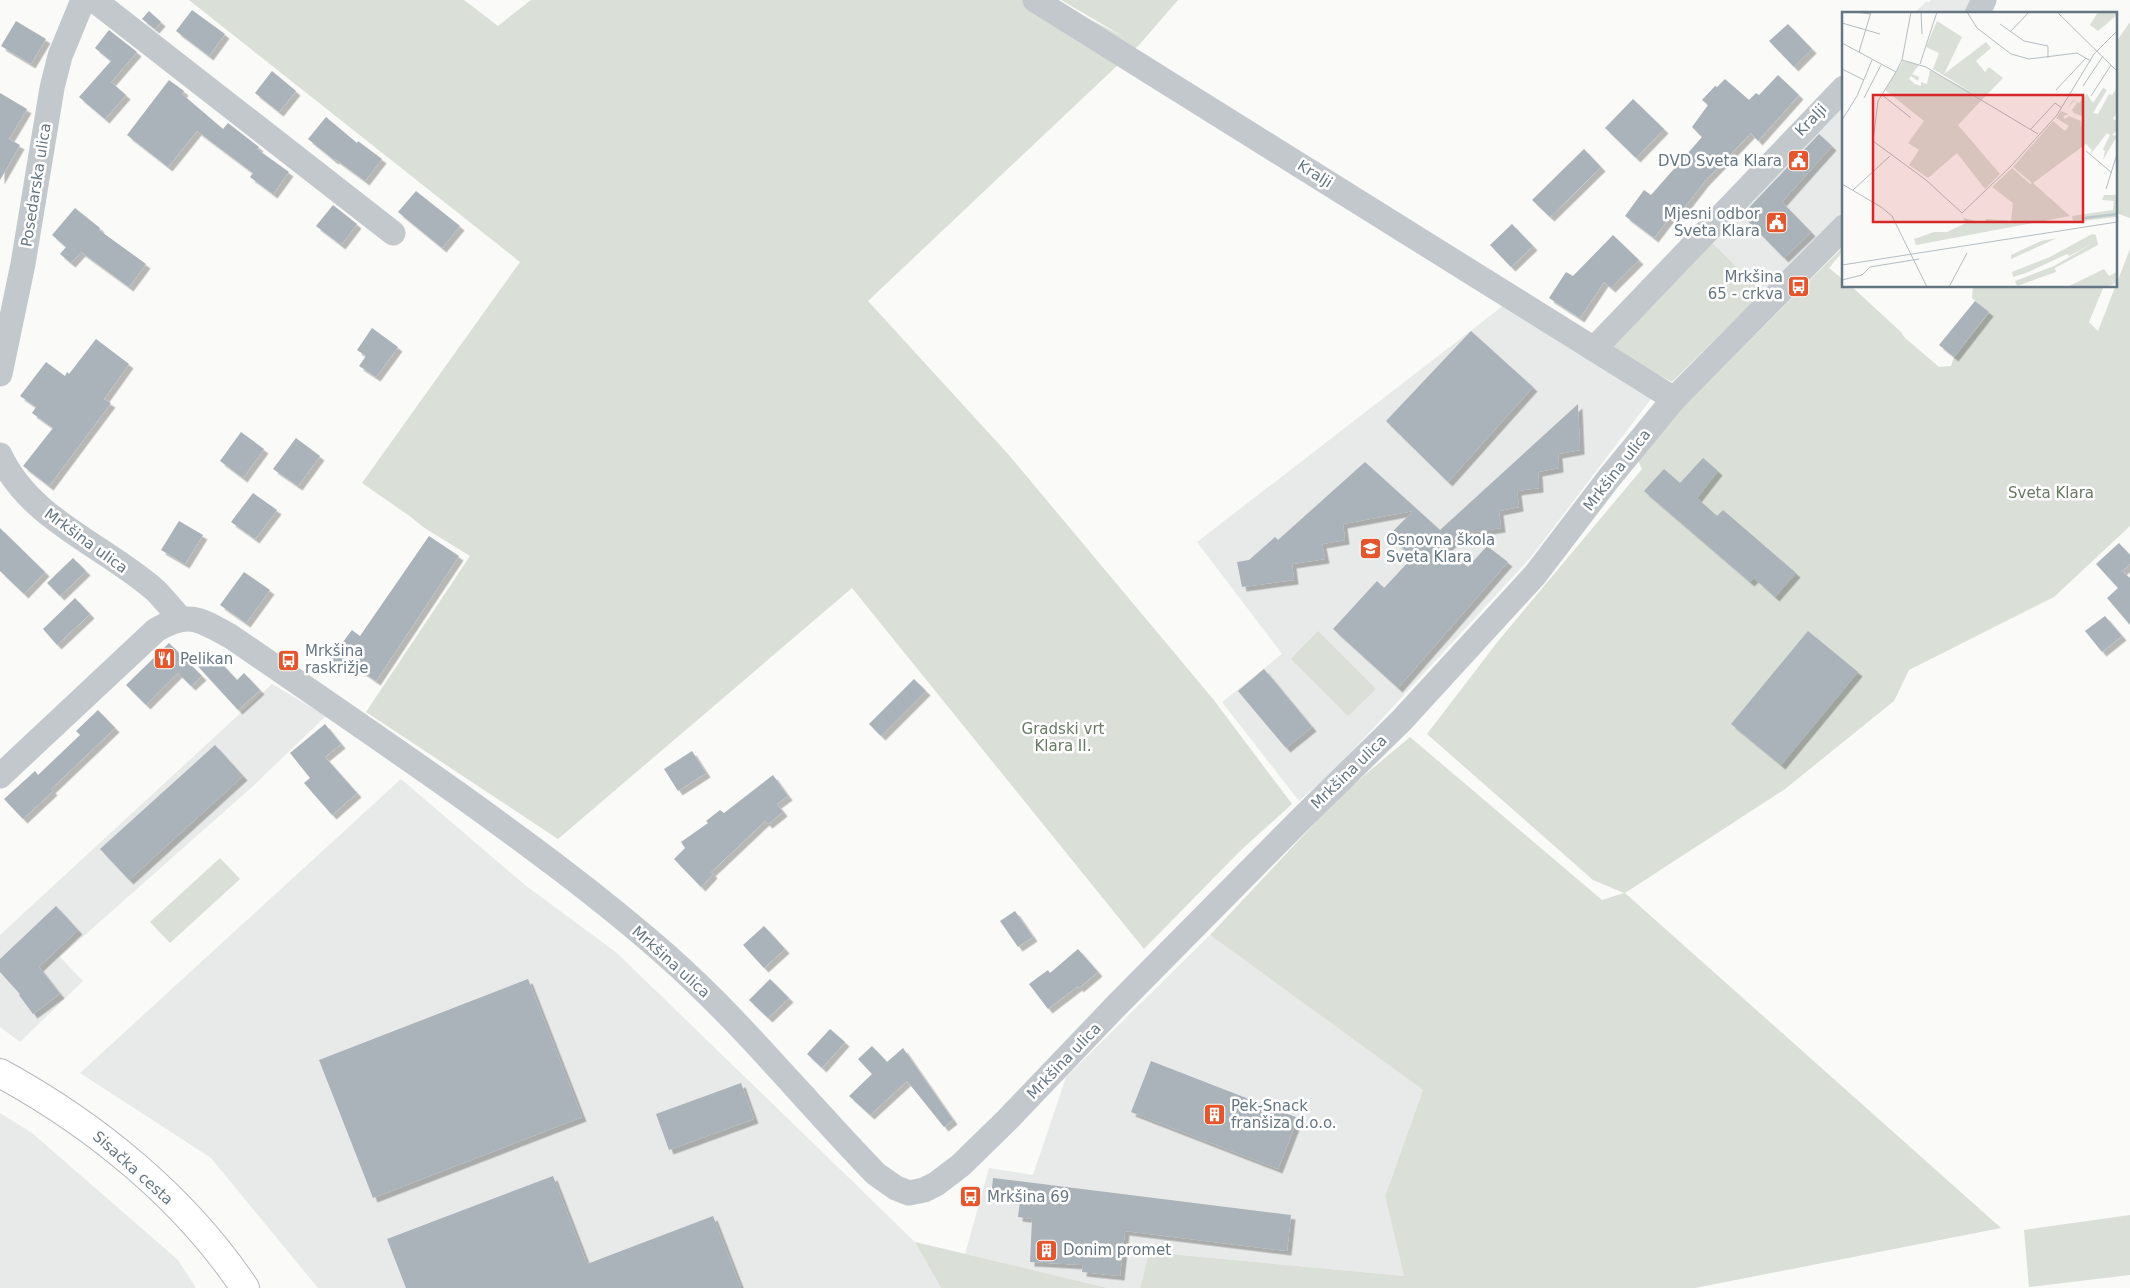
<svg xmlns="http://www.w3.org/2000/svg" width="2130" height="1288" viewBox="0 0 2130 1288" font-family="'DejaVu Sans',sans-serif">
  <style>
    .built { fill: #e8e9e9 }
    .green { fill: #dadfd7 }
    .building { fill: #aab3b9; filter: url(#shadow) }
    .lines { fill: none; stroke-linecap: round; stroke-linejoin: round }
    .major-casing { stroke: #b5babe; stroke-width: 30 }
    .minor { stroke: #c3c8cc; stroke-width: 25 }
    .major { stroke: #fff; stroke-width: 28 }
    .labels { text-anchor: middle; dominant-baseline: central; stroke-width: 5; stroke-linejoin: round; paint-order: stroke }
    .street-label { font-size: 15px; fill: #657683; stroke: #fff }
    .poi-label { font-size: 15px; fill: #657683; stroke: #fff; text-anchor: start }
    .park-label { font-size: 15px; fill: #687a64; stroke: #fff }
    .inset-river { fill: none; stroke: #bbc7cb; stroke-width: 2.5 }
    .inset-road { fill: none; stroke: #b5bdc2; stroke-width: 1 }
    .view { fill: #d62828; fill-opacity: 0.15; stroke: #d62828; stroke-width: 2.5 }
    .inset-edge { fill: none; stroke: #657683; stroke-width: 2.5 }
  </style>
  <defs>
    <filter id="shadow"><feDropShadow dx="4.5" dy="4.5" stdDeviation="0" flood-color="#0004"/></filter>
  </defs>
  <rect width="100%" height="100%" fill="#fafaf8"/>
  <g class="built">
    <polygon points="1931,0 1973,0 1965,14 1913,14 1927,1 1929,3"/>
    <polygon points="1844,88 1844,211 1818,242 1766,295 1708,239"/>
    <polygon points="1504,305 1654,395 1531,557 1332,773 1299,801 1222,702 1282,654 1197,542"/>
    <polygon points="272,684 326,716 252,787 60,957 83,981 20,1042 0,1027 0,935"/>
    <polygon points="401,779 525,885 617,953 915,1242 941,1288 318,1288 211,1158 80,1073"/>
    <polygon points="1210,935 1423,1090 1385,1196 1404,1276 1149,1252 1140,1288 1108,1288 965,1254 989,1168 1033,1175 1066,1077"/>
    <polygon points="0,1113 32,1133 178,1260 196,1288 0,1288"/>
  </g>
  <g class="green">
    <polygon points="189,0 464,0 498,26 531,0 1053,0 1124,37 1061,0 1178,0 1139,45 868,301 1008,454 1213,699 1292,804 1240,851 1144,949 852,588 558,839 366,712 470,556 423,527 411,517 362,483 520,262"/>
    <polygon points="2130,22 2130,218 2116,213 2116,42"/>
    <polygon points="1708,239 1763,292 1672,382 1613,350 1613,345"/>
    <polygon points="1844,246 1844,250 1829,268 1844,280 1844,286 1851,286 1901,332 1905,338 1939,367 1951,366 1954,357 1989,313 1972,298 1973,286 2104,286 2089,322 2098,331 2130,249 2130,526 2054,597 1909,670 1894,701 1785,789 1625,893 2001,1228 1695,1288 1140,1288 1149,1252 1404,1276 1385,1196 1423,1090 1210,935 1341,795 1410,737 1602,900 1624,893 1593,880 1427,734 1499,640 1642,469 1638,460 1684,406"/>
    <polygon points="1318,631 1376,689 1348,716 1291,659"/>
    <polygon points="220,858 240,879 170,943 150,922"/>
    <polygon points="2130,1215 2130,1275 2029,1287 2024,1230"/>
    <polygon points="915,1242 1108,1288 941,1288"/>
  </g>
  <g class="building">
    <polygon points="192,10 225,34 209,56 176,31"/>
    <polygon points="149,11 161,22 155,29 142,19"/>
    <polygon points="16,21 46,39 31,64 1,46"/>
    <polygon points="1788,24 1812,49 1794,67 1769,41"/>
    <polygon points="109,30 137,52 111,82 126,95 105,119 79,97 111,61 95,48"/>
    <polygon points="272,71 296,91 279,112 255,93"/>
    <polygon points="1778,75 1799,95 1758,141 1751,133 1704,182 1684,208 1680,204 1654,238 1625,216 1644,190 1651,195 1702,137 1692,127 1708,105 1702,100 1715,86 1717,87 1725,79 1749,100 1756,93 1759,95"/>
    <polygon points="169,80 184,91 182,94 223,129 228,123 259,147 257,149 289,172 273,194 250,177 253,173 197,131 168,167 127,135"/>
    <polygon points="0,93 27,109 9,139 20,145 0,180"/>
    <polygon points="1633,99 1664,129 1636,158 1605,128"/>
    <polygon points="326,117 357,143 358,141 382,159 365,181 335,159 334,160 308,139"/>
    <polygon points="1819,134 1832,146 1782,202 1811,232 1784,258 1742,215"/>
    <polygon points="1584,149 1601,167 1550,217 1532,200"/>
    <polygon points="416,191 460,226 442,248 398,212"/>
    <polygon points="333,205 357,224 341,245 316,226"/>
    <polygon points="75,208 100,228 99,230 146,264 129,287 81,252 71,263 60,254 66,247 52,235"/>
    <polygon points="1512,224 1533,246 1511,267 1490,245"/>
    <polygon points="1613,235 1639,260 1611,288 1604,282 1580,318 1549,298 1566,272 1573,276"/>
    <polygon points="1975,301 1989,312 1954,357 1939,345"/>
    <polygon points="372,328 398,347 376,377 359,366 366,356 357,350"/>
    <polygon points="1471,331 1533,387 1448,482 1386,421"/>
    <polygon points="96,339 129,364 104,399 111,403 49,486 23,466 53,428 32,413 36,407 20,396 46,362 65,376 67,372 69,374"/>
    <polygon points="1578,404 1580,450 1558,454 1559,468 1538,472 1539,488 1517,491 1519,507 1499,511 1501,528 1461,534 1446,548 1468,567 1487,546 1508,562 1398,688 1333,629 1377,581 1384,588 1413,557 1388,536 1413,511 1343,524 1345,540 1322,544 1325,559 1292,564 1294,580 1242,587 1237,562 1249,560 1275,537 1278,540 1365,462 1440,530"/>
    <polygon points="241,432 264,449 243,478 220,461"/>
    <polygon points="296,438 320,456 298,486 273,469"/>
    <polygon points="1703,458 1718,471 1697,498 1717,516 1723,510 1796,573 1775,597 1754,578 1750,582 1644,491 1664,469 1680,483"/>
    <polygon points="253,493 277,510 255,539 231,522"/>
    <polygon points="179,521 203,535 185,564 161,550"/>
    <polygon points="0,528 45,572 24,594 0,571"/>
    <polygon points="429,536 459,556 376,681 357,668 351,674 330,659 352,630 360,636"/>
    <polygon points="2119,543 2130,555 2130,564 2122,571 2130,578 2130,625 2107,598 2118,588 2096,564"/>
    <polygon points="73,558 86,571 60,596 47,583"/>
    <polygon points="244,572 270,590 246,623 220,605"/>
    <polygon points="75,598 90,614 57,645 43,629"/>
    <polygon points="2105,616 2122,636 2102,652 2085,631"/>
    <polygon points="1808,631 1858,672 1781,765 1731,724"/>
    <polygon points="169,643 202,676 191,686 178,673 146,705 126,685"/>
    <polygon points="209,650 237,680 244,673 260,690 238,710 195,663"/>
    <polygon points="1264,669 1312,727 1286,748 1238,691"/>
    <polygon points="914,679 926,691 881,736 869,724"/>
    <polygon points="98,710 115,728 51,789 53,791 23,819 4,799 35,771 38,775 80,735 76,731"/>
    <polygon points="325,724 341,744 325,757 357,793 332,815 304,783 310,778 290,753"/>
    <polygon points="215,745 243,776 129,880 100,849"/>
    <polygon points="692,751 706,773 678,791 664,769"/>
    <polygon points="773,775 788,796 777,804 783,812 768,824 765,821 711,872 713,874 701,887 674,859 685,848 681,842 708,823 706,821 720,810 724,813"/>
    <polygon points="56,906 78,930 39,967 60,994 33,1014 19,995 20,994 0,972 0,959"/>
    <polygon points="1015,911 1033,937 1018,947 1000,921"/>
    <polygon points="764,926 785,949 764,968 743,945"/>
    <polygon points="1078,949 1098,972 1079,988 1078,986 1048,1009 1029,984 1048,970 1050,973"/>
    <polygon points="528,979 582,1117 373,1198 319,1060"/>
    <polygon points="770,979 789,998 768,1018 749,1000"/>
    <polygon points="830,1029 845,1042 822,1068 807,1054"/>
    <polygon points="872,1046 887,1062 903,1048 953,1120 944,1127 907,1081 870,1115 849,1096 872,1074 858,1059"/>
    <polygon points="1151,1061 1298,1118 1278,1169 1131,1112"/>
    <polygon points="741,1083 754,1119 669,1150 656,1114"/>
    <polygon points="553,1176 587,1264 713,1216 741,1288 406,1288 387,1239"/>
    <polygon points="993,1178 1291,1215 1287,1251 1125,1231 1120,1276 1082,1272 1083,1265 1030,1262 1032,1219 1018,1217 1020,1201 991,1197"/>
  </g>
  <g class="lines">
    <defs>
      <path id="major" d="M0,1073C95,1125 184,1197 245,1288"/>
    </defs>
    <use href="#major" class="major-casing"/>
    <g class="minor">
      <polyline points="94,0 393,233"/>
      <polyline points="1035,0 1674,399"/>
      <polyline points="1977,14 1984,0"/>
      <polyline points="1594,349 1844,88"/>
      <polyline points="0,374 23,264 52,88 60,56 83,0"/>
      <path d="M0,455C30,520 104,545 155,590C164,599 172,609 181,619"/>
      <path d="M0,776L156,630C189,611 199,619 230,636C306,688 382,740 457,793C528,844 599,896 665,954C741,1021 805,1101 876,1174L896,1188L909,1193L924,1190L936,1184L961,1165L1007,1120L1116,1006L1303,817L1401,721L1535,575L1609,478L1674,399L1844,227"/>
    </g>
    <use href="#major" class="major"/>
  </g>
  <defs>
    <symbol id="civic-square" viewBox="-11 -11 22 22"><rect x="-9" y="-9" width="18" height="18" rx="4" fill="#e4572e" stroke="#fff"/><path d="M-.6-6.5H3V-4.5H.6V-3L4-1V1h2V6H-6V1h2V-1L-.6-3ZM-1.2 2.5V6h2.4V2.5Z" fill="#fff"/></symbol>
    <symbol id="bus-square" viewBox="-11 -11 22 22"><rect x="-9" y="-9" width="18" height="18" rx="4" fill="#e4572e" stroke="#fff"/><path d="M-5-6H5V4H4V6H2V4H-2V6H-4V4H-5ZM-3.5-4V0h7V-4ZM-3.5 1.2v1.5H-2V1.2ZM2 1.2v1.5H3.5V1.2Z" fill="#fff"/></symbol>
    <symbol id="school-square" viewBox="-11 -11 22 22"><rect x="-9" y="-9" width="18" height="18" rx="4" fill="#e4572e" stroke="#fff"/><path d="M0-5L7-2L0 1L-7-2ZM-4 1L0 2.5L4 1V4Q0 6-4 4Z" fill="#fff"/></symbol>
    <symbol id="restaurant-square" viewBox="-11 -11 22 22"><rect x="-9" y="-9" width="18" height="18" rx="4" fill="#e4572e" stroke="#fff"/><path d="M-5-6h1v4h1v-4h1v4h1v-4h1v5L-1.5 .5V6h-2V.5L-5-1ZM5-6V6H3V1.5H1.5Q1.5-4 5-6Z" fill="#fff"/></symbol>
    <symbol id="building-square" viewBox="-11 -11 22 22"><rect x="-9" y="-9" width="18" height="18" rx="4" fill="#e4572e" stroke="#fff"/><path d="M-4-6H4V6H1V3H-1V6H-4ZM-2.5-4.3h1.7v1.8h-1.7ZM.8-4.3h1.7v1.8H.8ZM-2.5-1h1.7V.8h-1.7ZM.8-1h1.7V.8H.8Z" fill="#fff"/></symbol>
  </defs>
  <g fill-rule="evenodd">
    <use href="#civic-square" x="1786" y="148" width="25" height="25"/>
    <use href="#civic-square" x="1764" y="210" width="25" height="25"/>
    <use href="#bus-square" x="1786" y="274" width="25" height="25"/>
    <use href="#school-square" x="1358" y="536" width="25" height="25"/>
    <use href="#restaurant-square" x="152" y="646" width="25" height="25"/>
    <use href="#bus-square" x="276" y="648" width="25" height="25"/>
    <use href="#building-square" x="1202" y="1102" width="25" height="25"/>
    <use href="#bus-square" x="958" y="1184" width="25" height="25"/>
    <use href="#building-square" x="1034" y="1238" width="25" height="25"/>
  </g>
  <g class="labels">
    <g class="street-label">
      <text transform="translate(1811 120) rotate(-46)">Kralji</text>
      <text transform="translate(1315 174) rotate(32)">Kralji</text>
      <text transform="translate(36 185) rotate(-81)">Posedarska ulica</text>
      <text transform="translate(1617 470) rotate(-52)">Mrkšina ulica</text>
      <text transform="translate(86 541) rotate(36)">Mrkšina ulica</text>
      <text transform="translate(1349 772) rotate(-44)">Mrkšina ulica</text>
      <text transform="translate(671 962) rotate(42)">Mrkšina ulica</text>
      <text transform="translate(1064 1061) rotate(-46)">Mrkšina ulica</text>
      <text transform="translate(133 1168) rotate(42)">Sisačka cesta</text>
    </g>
    <g class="poi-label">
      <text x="1782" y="161" text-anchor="end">DVD Sveta Klara</text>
      <text x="1760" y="214" text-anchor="end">Mjesni odbor<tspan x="1760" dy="17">Sveta Klara</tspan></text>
      <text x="1783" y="277" text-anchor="end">Mrkšina<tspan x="1783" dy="17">65 - crkva</tspan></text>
      <text x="1386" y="540">Osnovna škola<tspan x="1386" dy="17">Sveta Klara</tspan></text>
      <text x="305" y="651">Mrkšina<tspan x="305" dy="17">raskrižje</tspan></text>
      <text x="180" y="659">Pelikan</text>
      <text x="1231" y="1106">Pek-Snack<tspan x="1231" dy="17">franšiza d.o.o.</tspan></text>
      <text x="987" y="1197">Mrkšina 69</text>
      <text x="1063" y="1250">Donim promet</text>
    </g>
    <g class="park-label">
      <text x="2051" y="493">Sveta Klara</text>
      <text x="1063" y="729">Gradski vrt<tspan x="1063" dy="17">Klara II.</tspan></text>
    </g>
  </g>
  <g transform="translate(1842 12)">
    <rect width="275" height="275" fill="#fafaf8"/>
    <path d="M256,0H275V3L256,19L248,13ZM95,9L120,25L102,62L144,30L149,36L134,49L143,60L147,55L161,66L116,113L158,162L143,177L115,141L86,166L67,153L77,138L66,131L82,109L43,78L61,49L77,53L70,62L77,65L76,69L69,64L67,67L73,72L79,74V66V70L85,72L88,58L128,79L91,57L97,41L84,35ZM261,76L265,78L251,101L256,102L267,82L270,83L275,76V100L271,107L275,109V118L270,123L275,124L261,148L263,139L261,137L268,123L265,121L248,143L250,138L244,132L191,171L228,204L74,233L72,227L92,220H105L124,211L121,206L143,211L144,207L169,209L171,191L150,175L170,156L188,172L190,171L171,155L211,109L223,119L227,114L214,106L219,99L227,102L221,104L223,107L227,104L239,109L238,115L242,105L232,101L230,98L235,91L232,89L226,96L231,88L237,91L245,82L251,91ZM275,180V205L231,210L230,204L271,198L272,189L260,188L262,183H274ZM250,222L254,223L256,233L213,256L214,260L175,274L173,269L212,254L253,230L227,244L225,242L184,261L171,265L170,260L208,245ZM215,226L169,247V243L199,229ZM262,257L267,264L275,260V275L268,265L272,272L263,275H225Z" fill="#dadfd7"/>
    <path class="inset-river" d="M243,206L275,202"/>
    <path class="inset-road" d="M12,0L29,2M79,0L80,22M125,0L135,16L169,42L187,47L235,41L249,49M215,0L275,59M0,11L38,22M158,12L182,29L206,34V46M169,19L187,0M0,31L54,60L36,89L31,129L84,168L120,201L169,154L215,103L252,42L275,19M17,40L29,0M60,48L84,55L196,122M78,52L95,0M0,57L22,68M54,60L60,48L69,0M241,74L261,44M214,78L244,46M39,82L69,106M249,84L269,53M22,86L39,53M0,108L15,84L30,48M188,118L213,91L220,96M244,139L270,161M0,172L39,195L50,204L85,275M264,177L275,142M11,178L48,144M0,253L275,210M0,268L20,263L28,255L77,247M107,275L125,241"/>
    <path class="view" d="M31,83H241V210H31Z"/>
    <rect width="275" height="275" class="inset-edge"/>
  </g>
</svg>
